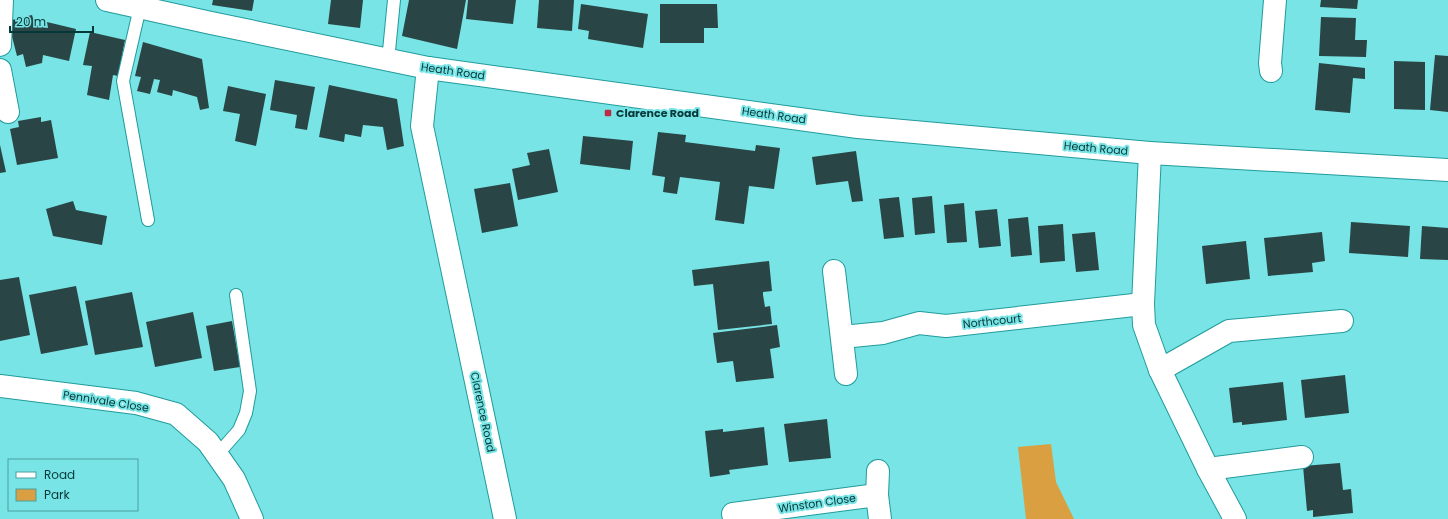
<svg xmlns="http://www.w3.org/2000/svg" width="1448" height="519" viewBox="0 0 1448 519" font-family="Poppins,sans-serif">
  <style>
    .green { fill: #d99f40 }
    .building { fill: #2a4545 }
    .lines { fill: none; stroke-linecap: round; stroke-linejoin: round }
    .service-casing { stroke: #219b9c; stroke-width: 14 }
    .minor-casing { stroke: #219b9c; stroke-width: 24 }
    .tertiary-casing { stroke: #219b9c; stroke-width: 24 }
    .service { stroke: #fff; stroke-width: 12 }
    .minor { stroke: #fff; stroke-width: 22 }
    .tertiary { stroke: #fff; stroke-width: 22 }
    .poi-dot { fill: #bd2c47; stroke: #78e4e5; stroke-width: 1.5 }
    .labels { text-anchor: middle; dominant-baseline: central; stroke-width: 4; stroke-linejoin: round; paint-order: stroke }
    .street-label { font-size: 11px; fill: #053838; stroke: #78e4e5 }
    .poi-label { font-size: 11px; font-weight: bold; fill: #053838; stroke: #78e4e5; text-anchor: start }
  </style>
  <rect width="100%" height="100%" fill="#78e4e5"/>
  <polygon class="green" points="1051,444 1056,482 1074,519 1026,519 1018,447"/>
  <g class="building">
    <polygon points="213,0 254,0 252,11 212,5"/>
    <polygon points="331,0 363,0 360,28 328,24"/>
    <polygon points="409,0 466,0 457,49 402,36"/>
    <polygon points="468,0 516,0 513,24 466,19"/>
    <polygon points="539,0 574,0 572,31 537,28"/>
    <polygon points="1321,0 1358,0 1357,9 1320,7"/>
    <polygon points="581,4 648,14 643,48 588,39 589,31 578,29"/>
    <polygon points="660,4 717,4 718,28 704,28 704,43 660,43"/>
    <polygon points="32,15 35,25 48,28 47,22 76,29 69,61 43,55 42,63 26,67 23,54 17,56 8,21"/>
    <polygon points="1321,17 1356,18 1355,40 1367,40 1366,57 1319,56"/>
    <polygon points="90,32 125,40 118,76 113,75 109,100 87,95 92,66 83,65"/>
    <polygon points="143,42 202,59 209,108 200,110 197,97 173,90 172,96 157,92 160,80 154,79 150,94 137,91 141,77 135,76"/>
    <polygon points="1435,55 1448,56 1448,112 1430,110"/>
    <polygon points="1394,61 1425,62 1425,110 1394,109"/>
    <polygon points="1319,63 1365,68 1365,79 1353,78 1350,113 1315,110"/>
    <polygon points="275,80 315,87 307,130 295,128 297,115 270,110"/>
    <polygon points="329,85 397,99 404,146 387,150 383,127 363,125 361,137 345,134 344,142 319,137"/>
    <polygon points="228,86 266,94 256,146 235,141 240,114 223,111"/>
    <polygon points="41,117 41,122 51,120 58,158 17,165 10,129 19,127 18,121"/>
    <polygon points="658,132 686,135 685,142 755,151 756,145 780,148 774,189 749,186 744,224 715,220 720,182 680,177 677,194 663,192 665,177 652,175"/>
    <polygon points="583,136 633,141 630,170 580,164"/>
    <polygon points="0,145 6,172 0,173"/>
    <polygon points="549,149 558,192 518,200 512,169 530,165 527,153"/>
    <polygon points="856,151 863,201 852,202 848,181 816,185 812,157"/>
    <polygon points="510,183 518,226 482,233 474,189"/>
    <polygon points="932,196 935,233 915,235 912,198"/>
    <polygon points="899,197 904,237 884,239 879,199"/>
    <polygon points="73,201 76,210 107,216 102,245 53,236 46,209"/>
    <polygon points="964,203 967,242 947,243 944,205"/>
    <polygon points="997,209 1001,246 979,248 975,211"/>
    <polygon points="1028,217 1032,255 1011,257 1008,219"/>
    <polygon points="1351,222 1410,226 1408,257 1349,253"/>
    <polygon points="1063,224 1065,261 1040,263 1038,226"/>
    <polygon points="1422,226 1448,228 1448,260 1420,259"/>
    <polygon points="1095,232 1099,270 1076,272 1072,234"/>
    <polygon points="1322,232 1325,261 1312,263 1313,272 1268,276 1264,238"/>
    <polygon points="1246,241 1250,279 1206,284 1202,246"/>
    <polygon points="769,261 772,291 763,292 763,295 765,307 770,306 772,324 718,330 713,284 694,286 692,270"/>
    <polygon points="19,277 30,335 0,341 0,280"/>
    <polygon points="76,286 88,345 41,354 29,295"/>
    <polygon points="132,292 143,347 95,355 85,301"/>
    <polygon points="193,312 202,358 155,367 146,322"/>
    <polygon points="232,321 240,367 214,371 206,326"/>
    <polygon points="777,325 780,347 770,349 774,378 736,382 733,361 717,363 713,333"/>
    <polygon points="1345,375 1349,413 1305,418 1301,380"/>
    <polygon points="1283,382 1287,420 1242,425 1242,422 1233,423 1229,388"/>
    <polygon points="827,419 831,458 789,462 784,424"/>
    <polygon points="764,427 768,465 729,470 730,474 710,477 705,431 723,429 723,432"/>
    <polygon points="1340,463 1343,490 1351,489 1353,513 1313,517 1313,510 1307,511 1303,466"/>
  </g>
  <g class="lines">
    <defs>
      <g id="service">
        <polyline points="140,7 123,81 148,220"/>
        <polyline points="388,61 394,0"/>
        <polyline points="217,455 239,430 246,413 250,391 236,295"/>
      </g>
      <g id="minor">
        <polyline points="0,45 2,0"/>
        <polyline points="0,70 8,112"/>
        <polyline points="1271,71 1270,63 1275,0"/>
        <polyline points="1150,153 1143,304 1144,325 1160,370 1208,469 1235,519"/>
        <polyline points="834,271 846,374"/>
        <polyline points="842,337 883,333 919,323 946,326 1143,304"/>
        <polyline points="1160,370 1229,331 1342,321"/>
        <polyline points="0,386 136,403 176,414 208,442 234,479 252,519"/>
        <polyline points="1208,469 1302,457"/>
        <polyline points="878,471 877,495 880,519"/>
        <polyline points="733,514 877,495"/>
      </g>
      <g id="tertiary">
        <polyline points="107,0 211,23 428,68 858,127 1150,153 1448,170"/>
        <polyline points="428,68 422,126 505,519"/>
      </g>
    </defs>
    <use href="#service" class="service-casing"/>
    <use href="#minor" class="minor-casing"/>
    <use href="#tertiary" class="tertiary-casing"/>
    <use href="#service" class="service"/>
    <use href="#minor" class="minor"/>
    <use href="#tertiary" class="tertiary"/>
  </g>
  <rect class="poi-dot" x="604" y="109" width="8" height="8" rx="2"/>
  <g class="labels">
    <g class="street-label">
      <text transform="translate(453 71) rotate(8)">Heath Road</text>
      <text transform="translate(774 115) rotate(8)">Heath Road</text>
      <text transform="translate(1096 148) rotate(5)">Heath Road</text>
      <text transform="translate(992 321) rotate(-6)">Northcourt</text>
      <text transform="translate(106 401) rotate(9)">Pennivale Close</text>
      <text transform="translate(483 412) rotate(78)">Clarence Road</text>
      <text transform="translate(817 503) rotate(-8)">Winston Close</text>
    </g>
    <g class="poi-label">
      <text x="616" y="113">Clarence Road</text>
    </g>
  </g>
  <rect x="8" y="459" width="130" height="52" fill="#78e4e5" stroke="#4a9fa0"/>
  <rect x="16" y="472" width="20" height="6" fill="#ffffff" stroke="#4a9fa0"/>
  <text x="44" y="479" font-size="12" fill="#053838">Road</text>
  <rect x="16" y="489" width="20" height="12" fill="#d99f40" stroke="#4a9fa0"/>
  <text x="44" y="499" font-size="12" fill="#053838">Park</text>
  <path d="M10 26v6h83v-6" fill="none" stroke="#053838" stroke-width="2"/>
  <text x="16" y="26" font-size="12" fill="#053838" stroke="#78e4e5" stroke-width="3" paint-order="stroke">20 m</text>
</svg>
